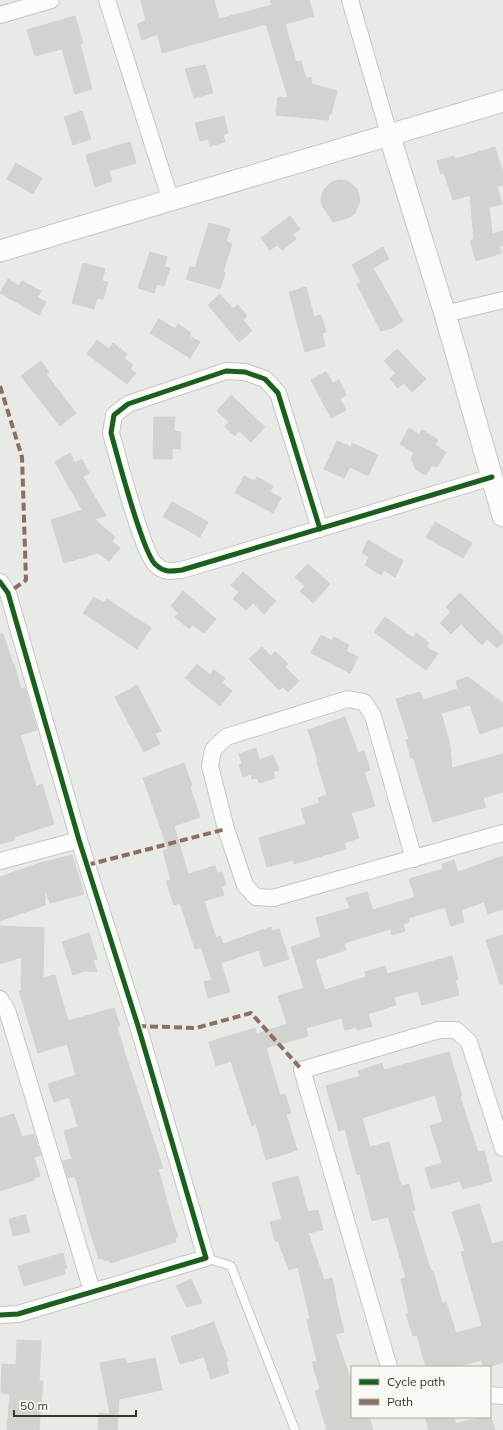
<svg xmlns="http://www.w3.org/2000/svg" width="503" height="1430" viewBox="0 0 503 1430" font-family="Mulish,sans-serif">
  <style>
    .building { fill: #d1d3cf; stroke: #d1d3cf }
    .lines { fill: none; stroke-linecap: round; stroke-linejoin: round }
    .service-casing { stroke: #c5c7c3; stroke-width: 10 }
    .minor-casing { stroke: #c5c7c3; stroke-width: 18 }
    .tertiary-casing { stroke: #c5c7c3; stroke-width: 23 }
    .service { stroke: #fcfcfb; stroke-width: 8 }
    .minor { stroke: #fcfcfb; stroke-width: 16 }
    .tertiary { stroke: #fcfcfb; stroke-width: 21 }
    .quiet { stroke: #8d6e63; stroke-width: 4; stroke-dasharray: 8 4; stroke-linecap: butt }
    .cycleway-casing { stroke: #f8f9f5; stroke-width: 8 }
    .cycleway { stroke: #1b5e20; stroke-width: 5 }
  </style>
  <rect width="100%" height="100%" fill="#e8eae6"/>
  <g class="building">
    <polygon points="141,0 214,0 219,19 272,5 270,0 309,0 314,16 285,24 296,62 301,61 306,79 311,77 312,84 337,91 331,114 329,114 328,120 276,115 278,97 288,98 266,24 162,53 158,34 142,40 137,24 146,21"/>
    <polygon points="75,16 83,43 80,44 92,89 75,94 62,49 35,56 27,30"/>
    <polygon points="205,65 213,93 194,98 185,69"/>
    <polygon points="82,111 91,139 73,145 64,117"/>
    <polygon points="224,116 228,133 223,135 225,142 210,146 208,139 200,141 195,123"/>
    <polygon points="130,142 136,163 109,171 112,181 95,187 86,155"/>
    <polygon points="495,147 503,173 503,185 497,187 502,204 489,207 492,234 503,231 503,245 499,246 502,253 476,261 470,241 474,239 470,195 453,200 444,173 441,174 437,161 454,156 455,159"/>
    <polygon points="16,163 42,178 33,194 7,179"/>
    <polygon points="341,180 347,181 352,184 357,189 359,195 360,201 355,213 350,217 333,222 323,207 321,201 322,195 324,189 329,184 334,181"/>
    <polygon points="290,216 300,229 293,234 296,239 282,250 277,245 270,250 261,238"/>
    <polygon points="209,223 230,229 226,241 232,244 223,272 225,273 220,289 186,279 190,267 195,268"/>
    <polygon points="383,247 389,259 373,268 403,321 392,328 381,331 357,284 361,282 352,265"/>
    <polygon points="150,252 167,257 164,267 170,268 164,286 157,284 154,293 138,288"/>
    <polygon points="83,263 105,269 102,281 108,282 103,299 97,298 94,309 72,303"/>
    <polygon points="8,279 19,286 22,281 41,291 37,297 46,302 39,315 0,293"/>
    <polygon points="306,287 314,317 321,315 326,332 322,333 325,346 305,352 289,292"/>
    <polygon points="220,294 233,309 238,305 247,316 243,320 252,331 239,342 208,305"/>
    <polygon points="159,319 175,329 178,324 191,333 189,336 200,342 190,358 150,333"/>
    <polygon points="97,340 109,349 113,343 127,354 124,358 133,365 130,369 136,373 127,384 87,354"/>
    <polygon points="397,349 426,379 412,392 404,383 398,388 390,379 396,373 384,361"/>
    <polygon points="41,361 49,372 46,374 76,413 60,426 21,376"/>
    <polygon points="326,372 333,383 339,380 346,395 340,399 346,410 331,418 311,380"/>
    <polygon points="231,395 265,427 251,442 239,431 235,436 225,427 229,422 217,411"/>
    <polygon points="154,417 175,417 174,431 181,432 180,449 172,448 172,459 153,459"/>
    <polygon points="409,428 419,434 422,430 438,440 435,445 446,452 437,467 432,465 426,475 416,470 411,458 414,453 400,444"/>
    <polygon points="337,441 351,447 352,443 378,455 368,476 350,467 344,478 324,469"/>
    <polygon points="70,453 75,463 82,459 89,473 83,477 106,516 94,519 115,537 112,541 120,548 109,561 98,553 64,563 51,520 82,510 55,462"/>
    <polygon points="244,476 255,481 257,477 273,486 270,492 281,498 273,513 235,493"/>
    <polygon points="172,502 208,522 200,537 163,517"/>
    <polygon points="435,522 472,543 463,558 426,537"/>
    <polygon points="368,540 403,561 395,577 384,570 381,575 365,565 369,557 362,553"/>
    <polygon points="308,564 330,584 313,603 300,591 305,586 295,577"/>
    <polygon points="243,572 276,601 264,614 253,603 246,610 233,599 239,592 231,585"/>
    <polygon points="183,591 216,619 204,633 193,625 189,629 175,617 178,613 171,606"/>
    <polygon points="460,593 503,636 503,642 497,648 487,639 482,645 461,624 451,634 440,623 451,612 446,607"/>
    <polygon points="94,597 104,603 107,599 151,628 137,649 83,613"/>
    <polygon points="385,617 413,638 416,633 429,643 426,646 438,654 426,670 374,632"/>
    <polygon points="0,634 3,634 13,664 14,664 21,689 25,688 37,730 20,735 36,786 42,784 54,824 14,837 15,840 0,844"/>
    <polygon points="321,635 332,641 334,637 349,645 346,651 358,657 350,673 311,653"/>
    <polygon points="262,647 271,656 275,651 288,664 285,667 299,681 288,692 283,687 279,690 249,659"/>
    <polygon points="197,664 210,675 214,670 225,678 222,683 232,691 220,706 185,678"/>
    <polygon points="468,677 503,703 503,726 480,734 470,705 441,713 450,745 452,768 503,754 503,792 483,798 486,807 433,822 413,757 411,758 406,740 409,739 396,699 420,692 423,700 458,689 456,681"/>
    <polygon points="137,685 161,731 155,734 160,744 144,752 115,697"/>
    <polygon points="345,717 358,753 364,751 370,770 364,772 375,806 351,813 359,838 344,843 346,849 294,864 293,860 267,867 259,838 306,824 301,809 320,803 318,798 327,795 317,762 318,761 308,730"/>
    <polygon points="256,748 259,760 273,755 279,770 273,772 275,778 259,783 257,778 252,779 251,774 243,777 239,765 242,764 239,754"/>
    <polygon points="184,763 192,786 190,787 200,817 174,826 188,874 215,866 217,873 222,872 226,885 221,887 224,895 204,901 216,938 220,936 223,944 271,927 272,931 279,929 289,959 264,967 259,950 221,963 230,992 208,998 204,982 212,980 201,947 195,949 180,903 174,905 166,881 171,880 163,851 168,849 143,778"/>
    <polygon points="72,855 84,894 50,903 45,888 45,905 0,921 0,877 40,863"/>
    <polygon points="503,856 503,909 488,914 484,902 461,910 464,922 451,926 445,907 408,918 409,922 403,924 405,931 392,935 390,929 344,943 346,950 315,960 325,990 366,977 365,972 385,966 387,974 452,956 458,979 455,980 459,995 422,1005 418,991 394,997 396,1005 368,1014 372,1026 357,1030 356,1027 345,1030 342,1018 306,1028 308,1036 266,1048 280,1095 285,1094 291,1113 286,1114 297,1150 266,1160 256,1124 252,1126 231,1061 216,1066 209,1042 255,1028 257,1034 287,1024 278,996 304,988 291,947 321,937 316,918 350,908 346,898 367,892 373,910 415,897 409,879 443,869 442,864 454,860 458,872"/>
    <polygon points="0,926 44,928 43,978 55,975 68,1021 114,1008 120,1026 117,1026 124,1051 163,1168 158,1169 173,1223 178,1237 175,1238 176,1242 110,1263 109,1260 104,1261 103,1258 99,1259 89,1228 75,1176 68,1178 63,1161 72,1159 64,1131 78,1127 69,1097 54,1102 48,1084 76,1075 67,1044 38,1053 19,991 22,990 21,985 22,957 0,964"/>
    <polygon points="89,933 97,959 93,960 97,972 85,971 73,975 62,942"/>
    <polygon points="503,935 503,984 500,984 486,940"/>
    <polygon points="449,1052 462,1096 460,1097 478,1152 484,1151 492,1181 463,1189 460,1181 431,1189 425,1168 442,1163 430,1126 443,1122 435,1095 362,1118 370,1147 389,1142 401,1186 409,1184 415,1210 412,1211 431,1271 433,1271 442,1303 446,1302 456,1333 482,1326 461,1252 465,1251 452,1212 479,1204 492,1244 503,1241 503,1362 489,1367 484,1367 481,1360 456,1367 426,1367 417,1335 413,1336 406,1314 409,1313 401,1279 406,1278 388,1217 372,1221 360,1174 357,1175 345,1129 339,1131 326,1086 360,1076 358,1071 382,1063 384,1070"/>
    <polygon points="14,1114 22,1137 34,1134 41,1155 34,1157 40,1176 34,1178 34,1180 0,1191 0,1118"/>
    <polygon points="298,1176 308,1212 318,1210 323,1230 308,1233 324,1280 332,1278 336,1296 335,1296 344,1332 335,1334 352,1383 352,1417 369,1417 373,1430 327,1430 315,1391 320,1389 312,1362 317,1361 307,1320 310,1319 298,1267 289,1270 278,1241 275,1241 270,1222 282,1219 272,1183"/>
    <polygon points="25,1215 30,1232 13,1236 9,1219"/>
    <polygon points="63,1253 67,1268 64,1269 65,1274 24,1286 18,1266"/>
    <polygon points="191,1279 202,1303 187,1307 176,1286"/>
    <polygon points="214,1322 228,1361 226,1362 229,1373 211,1379 204,1357 180,1364 171,1337"/>
    <polygon points="17,1340 41,1341 39,1381 43,1381 39,1430 7,1430 10,1394 1,1393 2,1364 16,1365"/>
    <polygon points="125,1358 127,1364 155,1358 162,1390 119,1399 117,1430 98,1430 99,1413 110,1414 100,1363"/>
    <polygon points="490,1415 495,1430 429,1430 425,1417 454,1417 456,1424 482,1417 490,1417"/>
  </g>
  <g class="lines">
    <defs>
      <polyline id="service" points="206,1258 231,1266 295,1430"/>
      <g id="minor">
        <polyline points="107,0 171,201"/>
        <polyline points="350,0 389,134"/>
        <polyline points="0,15 51,0"/>
        <polyline points="445,314 503,300"/>
        <path d="M320,529L278,393L265,379L245,372L226,371L128,404L114,415L111,433C117,454 143,555 156,565C165,573 171,571 182,570L492,477"/>
        <polyline points="0,582 8,593 79,840 138,1026 206,1258 18,1314 0,1315"/>
        <polyline points="414,859 373,716 364,702 348,699 226,737 213,750 210,766 226,829 245,885 256,897 273,898 503,833"/>
        <polyline points="0,861 79,840"/>
        <polyline points="0,999 7,1010 92,1291"/>
        <polyline points="389,1367 302,1070 439,1030 456,1030 469,1042 503,1148"/>
        <polyline points="490,1395 503,1396"/>
      </g>
      <g id="tertiary">
        <polyline points="389,134 445,314 503,516"/>
        <polyline points="0,251 503,101"/>
      </g>
    </defs>
    <use href="#service" class="service-casing"/>
    <use href="#minor" class="minor-casing"/>
    <use href="#tertiary" class="tertiary-casing"/>
    <use href="#service" class="service"/>
    <use href="#minor" class="minor"/>
    <use href="#tertiary" class="tertiary"/>
    <g class="quiet">
      <polyline points="0,386 22,457 26,580 8,593"/>
      <polyline points="87,865 226,829"/>
      <polyline points="138,1026 196,1028 251,1013 302,1070"/>
    </g>
    <defs>
      <g id="cycleway">
        <path d="M320,529L278,393L265,379L245,372L226,371L128,404L114,415L111,433C117,454 143,555 156,565C165,573 171,571 182,570L492,477"/>
        <polyline points="0,582 8,593 79,840 138,1026 206,1258 18,1314 0,1315"/>
      </g>
    </defs>
    <use href="#cycleway" class="cycleway-casing"/>
    <use href="#cycleway" class="cycleway"/>
  </g>
  <rect x="351" y="1366" width="140" height="52" fill="#f8f9f5" stroke="#a8ada2"/>
  <rect x="359" y="1379" width="20" height="6" fill="#1b5e20" stroke="#a8ada2"/>
  <text x="387" y="1386" font-size="12" fill="#303c26">Cycle path</text>
  <rect x="359" y="1399" width="20" height="6" fill="#8d6e63" stroke="#a8ada2"/>
  <text x="387" y="1406" font-size="12" fill="#303c26">Path</text>
  <path d="M14 1410v6h122v-6" fill="none" stroke="#303c26" stroke-width="2"/>
  <text x="20" y="1410" font-size="12" fill="#303c26" stroke="#f8f9f5" stroke-width="3" paint-order="stroke">50 m</text>
</svg>
